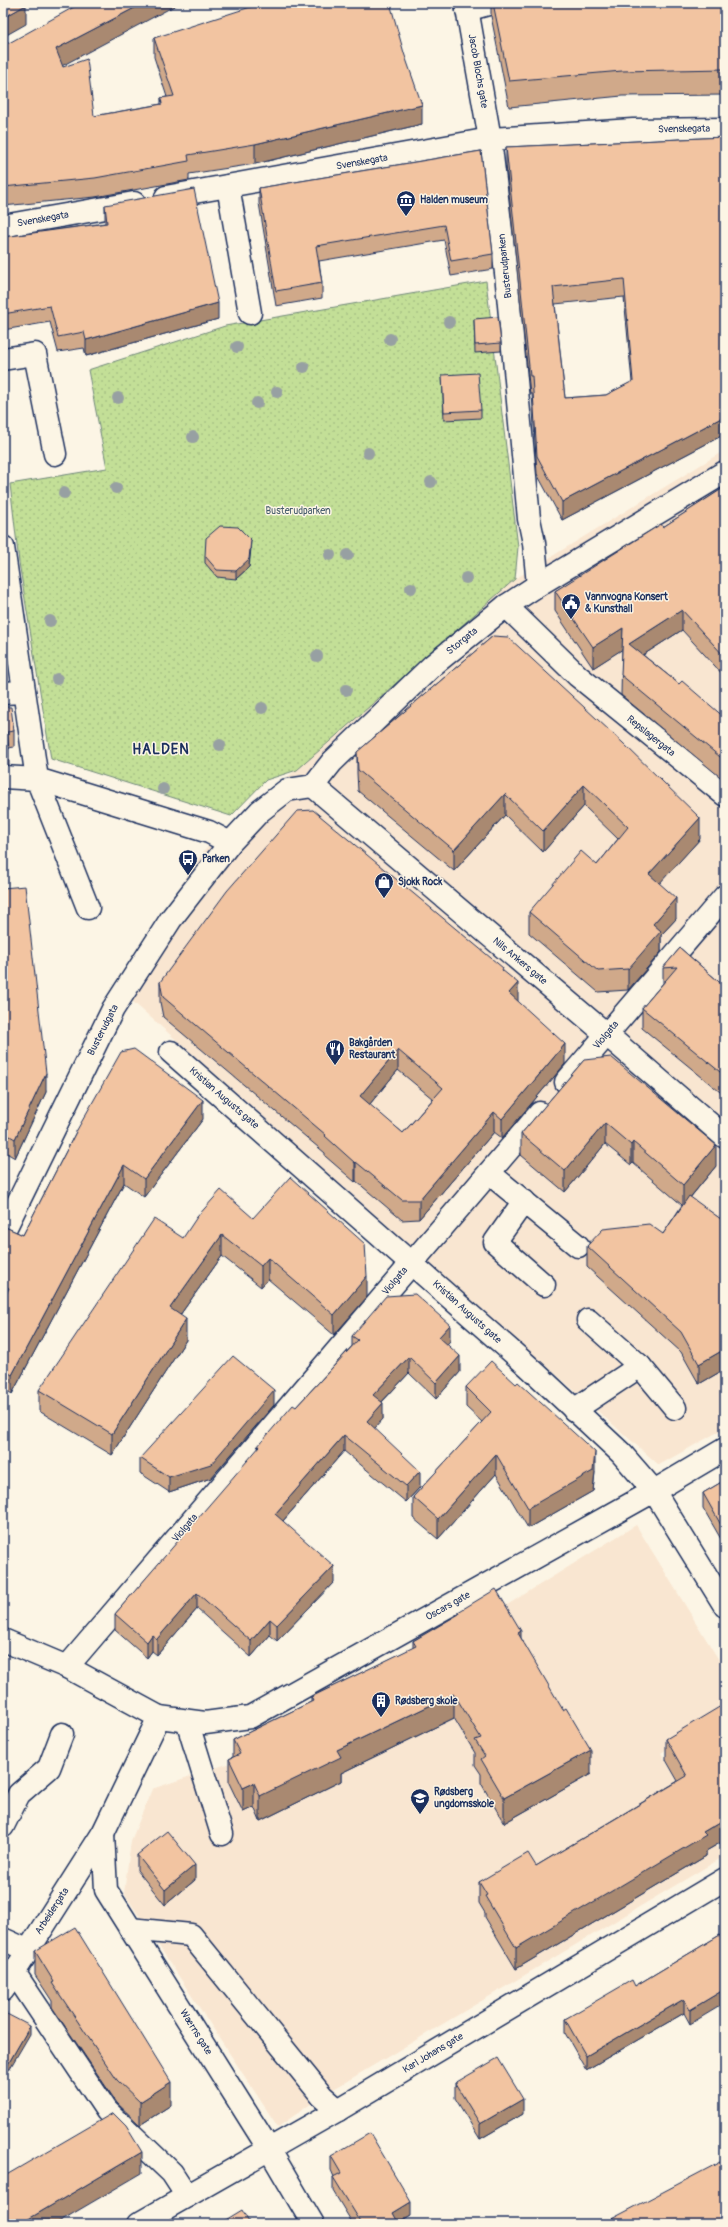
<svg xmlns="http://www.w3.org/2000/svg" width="728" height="2227" viewBox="0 0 728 2227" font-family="Pangolin,sans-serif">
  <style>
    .built { fill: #f9e6d1 }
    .park { fill: url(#park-dots); stroke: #6f877a }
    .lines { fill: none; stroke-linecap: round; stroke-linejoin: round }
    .minor-casing { stroke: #1b2f5e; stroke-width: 25 }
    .minor { stroke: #fcf5e5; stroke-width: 22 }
    .tree { fill: #97a0a2 }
    .wall { fill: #d0a98a; stroke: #1b2f5e; fill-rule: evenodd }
    .shaded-wall { fill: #a98971; stroke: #1b2f5e }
    .building { fill: #f2c4a1; stroke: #1b2f5e; fill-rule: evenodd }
    .labels { text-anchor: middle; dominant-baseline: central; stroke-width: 3; stroke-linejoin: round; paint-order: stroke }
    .street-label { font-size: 10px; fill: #1b2f5e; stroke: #fcf5e5 }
    .poi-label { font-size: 10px; font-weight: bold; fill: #1b2f5e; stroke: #fcf5e5; text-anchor: start }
    .park-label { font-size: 10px; fill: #455b6c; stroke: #fcf5e5 }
    .district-label { font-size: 14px; font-weight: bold; letter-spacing: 1px; fill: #1b2f5e; stroke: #fcf5e5 }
  </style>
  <defs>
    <pattern id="park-dots" width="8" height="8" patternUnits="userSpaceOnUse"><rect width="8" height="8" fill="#c3df97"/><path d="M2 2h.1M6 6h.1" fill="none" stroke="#a7c085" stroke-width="1.8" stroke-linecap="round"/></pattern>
  </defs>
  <rect width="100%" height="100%" fill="#fcf5e5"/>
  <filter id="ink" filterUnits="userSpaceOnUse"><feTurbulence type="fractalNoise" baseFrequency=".025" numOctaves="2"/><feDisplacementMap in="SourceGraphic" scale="8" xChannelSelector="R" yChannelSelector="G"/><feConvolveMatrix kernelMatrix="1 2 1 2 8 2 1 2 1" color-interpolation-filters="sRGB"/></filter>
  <g filter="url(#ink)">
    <g class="built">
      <polygon points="725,450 725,1428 659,1465 115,986 205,849 515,579"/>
      <polygon points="636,1525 725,1670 725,1713 661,1753 723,1857 322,2096 278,2127 124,1893 131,1841 152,1789 233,1762 499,1610"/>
    </g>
    <polygon class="park" points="486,281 518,547 515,579 297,770 266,780 231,816 51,759 19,562 10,484 107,468 88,370 225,326"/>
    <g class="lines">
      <defs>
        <g id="minor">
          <polyline points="466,3 490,139 506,273 529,519 534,543 538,585"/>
          <polyline points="467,10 492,3"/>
          <polyline points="228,186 250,313"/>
          <polyline points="166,197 490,139 633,130 725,129"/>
          <polyline points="3,226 134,203"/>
          <polyline points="3,359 35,354 55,454"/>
          <polyline points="3,547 37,779 209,832 230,843"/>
          <polyline points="506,606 578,676 725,795"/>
          <polyline points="3,693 24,692"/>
          <polyline points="3,777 37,779 88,908"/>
          <polyline points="313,786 606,1034 725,1137"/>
          <polyline points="171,1052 528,1366 621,1453 654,1491 725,1606"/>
          <polyline points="566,1082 725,896"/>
          <polyline points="489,1173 578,1246"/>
          <polyline points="524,1201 495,1242 544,1285"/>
          <polyline points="3,1233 113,1009 171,919 230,843 260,811 287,790 313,786 332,762 433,665 506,606 538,585 725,472"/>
          <polyline points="640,1366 675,1408"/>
          <polyline points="574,1410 640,1366 588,1320"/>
          <polyline points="3,1640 67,1667 159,1717 103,1833 3,1990"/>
          <polyline points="67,1667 540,1113"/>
          <polyline points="159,1717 205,1723 250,1717 654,1491 725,1449"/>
          <polyline points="187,1721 222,1834"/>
          <polyline points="3,1826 19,1794 49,1768 62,1734"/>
          <polyline points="103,1833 106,1890 269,2149 313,2224"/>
          <polyline points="130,1929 191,1935 322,2096 338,2110"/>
          <polyline points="3,1939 27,1950"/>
          <polyline points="14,1972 107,2111 172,2173 187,2196"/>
          <polyline points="138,2224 338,2110 725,1879"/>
        </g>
      </defs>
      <use href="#minor" class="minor-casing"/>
      <use href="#minor" class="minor"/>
    </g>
    <g class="tree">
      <circle cx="449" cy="322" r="6"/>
      <circle cx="390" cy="339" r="6"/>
      <circle cx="237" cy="347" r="6"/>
      <circle cx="304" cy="367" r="6"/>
      <circle cx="277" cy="392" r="6"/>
      <circle cx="118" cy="398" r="6"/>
      <circle cx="257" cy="403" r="6"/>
      <circle cx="193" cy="437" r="6"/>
      <circle cx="368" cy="453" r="6"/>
      <circle cx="431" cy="482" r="6"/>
      <circle cx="116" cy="488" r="6"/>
      <circle cx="64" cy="493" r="6"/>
      <circle cx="330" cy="555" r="6"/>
      <circle cx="348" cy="555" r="6"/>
      <circle cx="466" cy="578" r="6"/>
      <circle cx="411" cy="588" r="6"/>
      <circle cx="50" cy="621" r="6"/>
      <circle cx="317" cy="656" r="6"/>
      <circle cx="57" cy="679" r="6"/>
      <circle cx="346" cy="690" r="6"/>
      <circle cx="262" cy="708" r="6"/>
      <circle cx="220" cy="745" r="6"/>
      <circle cx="163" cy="789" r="6"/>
    </g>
    <g class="wall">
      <polygon points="491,3 725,3 725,95 622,96 509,107 491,16"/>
      <polygon points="154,38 422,124 255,164 189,174 189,180 95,197 3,206 3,43 62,65 94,116 161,104 161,98 167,97 154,57"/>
      <path d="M725,137V434L562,520L537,474L532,394H530L506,165V147ZM624,297L632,382L606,395L565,398L555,304Z"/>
      <polygon points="481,151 493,254 493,269 451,276 444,240 319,261 322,283 322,298 276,306 259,203 259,188"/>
      <polygon points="105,205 218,319 86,356 84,348 58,352 50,322 3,330 3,237 105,223"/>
      <polygon points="474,319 501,343 501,351 475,353"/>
      <polygon points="442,375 481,410 481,418 444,420"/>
      <polygon points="725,487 725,677 682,630 643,655 679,684 725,718 725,781 621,695 622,649 593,668 555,611 555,591 663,527"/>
      <polygon points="251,548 249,567 236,579 217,577 205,563 205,556"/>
      <polygon points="493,636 700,839 659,883 676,919 661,935 661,952 628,990 598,992 529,933 529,912 597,865 618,839 584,806 543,852 505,815 454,871 358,791 357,773 357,752"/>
      <polygon points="3,693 5,707 14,731 14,747 9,748 9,765 3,765"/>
      <polygon points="3,888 46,1092 15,1158 3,1151"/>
      <polygon points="680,948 725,987 725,1096 642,1028 642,1008 663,983 663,968"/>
      <path d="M503,971L518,1002L565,1064L502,1138L494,1132L419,1219L402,1220L356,1181L355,1182L325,1156V1153L163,1017L160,1002V982ZM398,1070L433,1099L403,1133L369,1105Z"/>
      <polygon points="584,1060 716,1166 690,1198 725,1222 725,1369 699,1384 681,1352 587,1267 587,1246 663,1234 682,1205 633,1163 631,1165 605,1144 565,1192 521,1155 521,1134"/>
      <polygon points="203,1119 144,1197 124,1183 12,1394 3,1388 3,1226 23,1235 77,1130"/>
      <polygon points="253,1218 367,1297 334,1335 268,1279 261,1287 222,1256 180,1315 186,1340 112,1455 39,1411 39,1390 183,1238"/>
      <polygon points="352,1336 450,1341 447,1344 460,1372 436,1399 409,1373 382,1402 383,1419 374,1428 420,1487 406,1502 344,1451 283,1521 334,1582 277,1641 270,1635 251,1657 197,1609 157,1655 152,1651 147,1658 115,1630 115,1614 296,1407 352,1346"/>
      <polygon points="466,1387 595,1472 593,1491 528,1528 496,1474 438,1539 413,1518 413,1497 482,1422 466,1407"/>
      <polygon points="274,1405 211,1478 169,1492 140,1473 140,1458"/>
      <polygon points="725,1480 725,1546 703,1508 703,1493"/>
      <polygon points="458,1612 521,1638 591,1774 504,1823 481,1783 481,1774 475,1765 475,1753 454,1718 341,1773 341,1781 260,1821 254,1807 243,1812 229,1783 229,1759 233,1757 233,1740 311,1702 311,1697 413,1648 413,1641 458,1615"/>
      <polygon points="725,1713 725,1840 706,1851 706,1856 516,1969 485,1917 485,1913 479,1903 479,1882 536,1866 678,1781 666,1760 666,1739"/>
      <polygon points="137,1855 195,1880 165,1905 137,1870"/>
      <polygon points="720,1935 690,2024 684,2013 586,2070 565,2033 565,2019 635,1986"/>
      <polygon points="35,1951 171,2105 140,2125 117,2103 52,2007 52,2001 35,1975"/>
      <polygon points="455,2083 523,2114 480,2139 455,2098"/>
      <polygon points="331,2156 411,2216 399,2223 399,2224 353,2224 333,2191 333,2177 334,2177 331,2170"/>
    </g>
    <g class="shaded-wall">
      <polygon points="144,3 180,3 56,69 56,49"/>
      <polygon points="26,5 26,24 3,37 3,18"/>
      <polygon points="422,105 422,124 255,164 255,144"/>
      <polygon points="218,303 218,319 86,356 86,340"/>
      <polygon points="725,416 725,434 562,520 562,502"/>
      <polygon points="251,540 249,567 236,579 236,571"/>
      <polygon points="682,610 682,630 629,664 629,644"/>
      <polygon points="623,628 623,649 593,668 593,647"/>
      <polygon points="584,785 584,806 543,852 543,831"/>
      <polygon points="505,794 505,815 454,871 454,850"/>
      <polygon points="700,818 700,839 649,895 649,874"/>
      <polygon points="676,898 676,919 661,935 661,952 628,990 628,969 653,924"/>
      <polygon points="518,983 518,1002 509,993"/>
      <polygon points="565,1044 565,1064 502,1138 502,1119"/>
      <polygon points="398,1050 398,1070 360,1116 360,1096"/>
      <polygon points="46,1073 46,1092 15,1158 15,1139"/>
      <polygon points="203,1100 203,1119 144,1197 144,1179"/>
      <polygon points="494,1112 494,1132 419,1219 419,1200"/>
      <polygon points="605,1123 605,1144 565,1192 565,1171"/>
      <polygon points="633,1142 633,1163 631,1165 631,1145"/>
      <polygon points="716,1145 716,1166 683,1206 683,1185"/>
      <polygon points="356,1162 356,1181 355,1182 355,1163"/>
      <polygon points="124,1165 124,1183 12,1394 12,1375"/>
      <polygon points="222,1235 222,1256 170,1329 170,1308"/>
      <polygon points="268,1258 268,1279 261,1287 261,1266"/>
      <polygon points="367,1276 367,1297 334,1335 334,1315"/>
      <polygon points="186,1319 186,1340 112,1455 112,1434"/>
      <polygon points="450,1325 450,1341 439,1353 439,1337"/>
      <polygon points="725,1349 725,1369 699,1384 699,1364"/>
      <polygon points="460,1356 460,1372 436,1399 436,1383"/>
      <polygon points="409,1357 409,1373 373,1411 373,1395"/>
      <polygon points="274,1390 274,1405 211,1478 169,1492 169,1477"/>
      <polygon points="383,1403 383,1419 367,1437 367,1421"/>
      <polygon points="344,1435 344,1451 275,1530 275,1514"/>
      <polygon points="595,1452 595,1472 593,1491 528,1528 528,1508"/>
      <polygon points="496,1454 496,1474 438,1539 438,1519"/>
      <polygon points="420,1471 420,1487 406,1502 406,1486"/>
      <polygon points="334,1566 334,1582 277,1641 277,1625"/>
      <polygon points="197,1593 197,1609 157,1655 157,1639"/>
      <polygon points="270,1619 270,1635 251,1657 251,1641"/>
      <polygon points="521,1631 521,1656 518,1633"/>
      <polygon points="152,1635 152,1651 147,1658 147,1642"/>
      <polygon points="454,1694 454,1718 341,1773 341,1781 260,1821 260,1796 337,1750"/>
      <polygon points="591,1750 591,1774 504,1823 504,1798"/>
      <polygon points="254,1783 254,1807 243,1812 243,1788"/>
      <polygon points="725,1819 725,1840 706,1851 706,1856 516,1969 516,1948 703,1832"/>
      <polygon points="195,1865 195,1880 165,1905 165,1890"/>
      <polygon points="725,1989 725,2003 690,2024 690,2010"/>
      <polygon points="684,1999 684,2013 586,2070 586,2056"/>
      <polygon points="30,2026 30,2034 3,2080 3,2073"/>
      <polygon points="171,2082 171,2105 140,2125 140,2102"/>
      <polygon points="523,2099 523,2114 480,2139 480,2124"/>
      <polygon points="142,2152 142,2173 55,2224 20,2224"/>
      <polygon points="411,2202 411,2216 397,2224 393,2213"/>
      <polygon points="725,2219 725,2224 716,2224"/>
    </g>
    <g class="building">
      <polygon points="3,3 25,3 26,5 3,18"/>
      <polygon points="81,3 144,3 56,49 63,67 87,59 94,116 162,104 161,98 174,96 154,38 263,3 390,3 404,53 422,105 255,144 188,155 189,161 95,178 3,187 3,43 9,43"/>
      <polygon points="493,3 725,3 725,69 622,71 509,81"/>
      <path d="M725,137V416L562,502L537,456L532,376H530L506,147ZM624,279L633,381L606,395L565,398L553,287Z"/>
      <polygon points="481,151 493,254 451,261 444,225 316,246 322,283 276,291 259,188"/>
      <polygon points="194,189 218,303 86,340 84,332 58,337 50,306 3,314 3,237 107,223 105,205"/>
      <polygon points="498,317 501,343 475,345 474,319"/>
      <polygon points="478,373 481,410 444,412 442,375"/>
      <polygon points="725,487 725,657 682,610 629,644 679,684 682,681 725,718 725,761 621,675 623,628 593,647 555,591 661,524 663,527"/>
      <polygon points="220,526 238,527 251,540 249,559 236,571 217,570 205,556 206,538"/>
      <polygon points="493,636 508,637 623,743 700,818 649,874 676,898 653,924 661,931 628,969 598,971 529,912 581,851 597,865 628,827 584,785 543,831 505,794 454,850 358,770 357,752"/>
      <polygon points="3,693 5,707 11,707 14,731 7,732 9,749 3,749"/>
      <path d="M313,810L503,968L502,970L518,983L509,993L565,1044L502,1119L494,1112L419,1200H402L356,1162L355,1163L325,1136L326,1135L163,997L160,982L227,891L297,811ZM398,1050L443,1088L403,1133L360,1096Z"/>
      <polygon points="25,886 46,1073 15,1139 3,1132 3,888"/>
      <polygon points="680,948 725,987 725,1076 642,1008 677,967 663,968"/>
      <polygon points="134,1049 203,1100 144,1179 124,1165 12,1375 3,1369 3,1301 9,1288 3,1285 3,1226 23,1235 77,1130 121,1052"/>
      <polygon points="611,1057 716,1145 683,1185 633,1142 631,1145 605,1123 565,1171 521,1134 584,1060"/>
      <polygon points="290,1177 365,1244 367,1276 334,1315 268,1258 261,1266 222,1235 170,1308 186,1319 112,1434 39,1390 154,1219 183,1238 197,1217 221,1190 253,1218"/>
      <polygon points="689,1196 725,1222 725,1349 699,1364 681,1332 587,1246 603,1229 649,1224 663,1234"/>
      <polygon points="415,1294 450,1325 439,1337 460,1356 436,1383 409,1357 373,1395 383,1403 367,1421 420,1471 406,1486 344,1435 275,1514 334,1566 277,1625 270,1619 251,1641 197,1593 157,1639 152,1635 147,1642 115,1614 260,1446 257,1447 293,1405 296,1407 358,1340 352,1336 386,1296"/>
      <polygon points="233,1356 274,1390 211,1464 169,1477 140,1458"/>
      <polygon points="491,1361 516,1384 518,1382 595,1452 593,1471 528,1508 496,1454 438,1519 413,1497 491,1412 466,1387"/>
      <polygon points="725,1480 725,1532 703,1493"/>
      <polygon points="496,1589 521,1631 518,1633 563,1710 566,1708 591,1750 504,1798 481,1759 485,1756 475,1740 481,1738 454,1694 337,1750 341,1757 260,1796 254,1783 243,1788 229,1759 240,1754 233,1740 313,1701 311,1697 416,1646 413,1641 459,1614 458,1612"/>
      <polygon points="721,1706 725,1713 725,1819 703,1832 706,1835 516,1948 485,1896 487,1895 479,1882 528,1853 536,1866 687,1776 666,1739"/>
      <polygon points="167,1831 195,1865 165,1890 137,1855"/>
      <polygon points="75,1927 171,2082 140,2102 117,2080 52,1983 54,1982 35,1951"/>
      <polygon points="720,1935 725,1943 725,1989 690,2010 684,1999 586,2056 565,2019 632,1980 635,1986"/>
      <polygon points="3,2012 30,2026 3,2073"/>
      <polygon points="498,2058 523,2099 480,2124 455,2083"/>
      <polygon points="113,2113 126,2126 142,2152 20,2224 3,2224 3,2177"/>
      <polygon points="370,2133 411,2202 393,2213 399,2224 362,2224 333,2177 341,2173 331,2156"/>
      <polygon points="722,2161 725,2168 725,2219 716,2224 602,2224"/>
      <polygon points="242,2210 250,2224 219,2224"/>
    </g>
  </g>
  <defs>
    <symbol id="museum-pin" viewBox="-11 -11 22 30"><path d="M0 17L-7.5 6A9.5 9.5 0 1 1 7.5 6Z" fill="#1b2f5e" stroke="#fcf5e5"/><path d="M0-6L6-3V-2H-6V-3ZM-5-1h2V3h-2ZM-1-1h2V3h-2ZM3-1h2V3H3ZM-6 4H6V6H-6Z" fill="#fff"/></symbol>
    <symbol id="civic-pin" viewBox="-11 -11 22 30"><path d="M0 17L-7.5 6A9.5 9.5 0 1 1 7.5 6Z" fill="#1b2f5e" stroke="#fcf5e5"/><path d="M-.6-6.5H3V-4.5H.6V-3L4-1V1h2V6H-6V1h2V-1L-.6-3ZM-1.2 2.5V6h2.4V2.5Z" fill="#fff"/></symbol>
    <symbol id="bus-pin" viewBox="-11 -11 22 30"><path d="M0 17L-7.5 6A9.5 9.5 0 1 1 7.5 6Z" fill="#1b2f5e" stroke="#fcf5e5"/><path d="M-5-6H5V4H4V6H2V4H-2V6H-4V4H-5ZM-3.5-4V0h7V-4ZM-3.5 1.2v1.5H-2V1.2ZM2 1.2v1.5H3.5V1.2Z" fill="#fff"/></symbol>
    <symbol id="shop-pin" viewBox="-11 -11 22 30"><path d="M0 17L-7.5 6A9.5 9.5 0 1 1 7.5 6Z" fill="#1b2f5e" stroke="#fcf5e5"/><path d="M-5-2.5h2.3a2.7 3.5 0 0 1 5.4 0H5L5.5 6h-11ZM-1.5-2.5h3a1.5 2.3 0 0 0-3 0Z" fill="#fff"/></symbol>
    <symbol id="restaurant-pin" viewBox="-11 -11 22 30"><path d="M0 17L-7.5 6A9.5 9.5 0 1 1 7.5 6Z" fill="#1b2f5e" stroke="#fcf5e5"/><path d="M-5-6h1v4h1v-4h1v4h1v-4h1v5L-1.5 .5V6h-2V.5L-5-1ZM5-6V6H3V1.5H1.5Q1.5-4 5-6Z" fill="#fff"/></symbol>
    <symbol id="building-pin" viewBox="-11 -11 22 30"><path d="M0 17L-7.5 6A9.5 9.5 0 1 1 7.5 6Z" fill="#1b2f5e" stroke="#fcf5e5"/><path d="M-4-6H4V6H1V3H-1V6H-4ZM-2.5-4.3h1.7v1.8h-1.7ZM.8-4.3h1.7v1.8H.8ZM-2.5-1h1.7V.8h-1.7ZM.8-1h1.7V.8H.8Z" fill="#fff"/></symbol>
    <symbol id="school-pin" viewBox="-11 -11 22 30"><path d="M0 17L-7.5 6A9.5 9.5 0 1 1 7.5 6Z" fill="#1b2f5e" stroke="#fcf5e5"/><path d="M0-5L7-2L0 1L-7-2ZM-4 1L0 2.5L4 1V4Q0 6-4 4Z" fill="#fff"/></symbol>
  </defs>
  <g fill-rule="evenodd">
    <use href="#museum-pin" x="395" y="189" width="22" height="30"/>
    <use href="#civic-pin" x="560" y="592" width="22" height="30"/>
    <use href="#bus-pin" x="177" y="848" width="22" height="30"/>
    <use href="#shop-pin" x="373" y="871" width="22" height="30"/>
    <use href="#restaurant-pin" x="324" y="1038" width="22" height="30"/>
    <use href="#building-pin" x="370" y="1690" width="22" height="30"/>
    <use href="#school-pin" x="409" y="1787" width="22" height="30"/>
  </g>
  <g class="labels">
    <g class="street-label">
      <text transform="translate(478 71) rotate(80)">Jacob Blochs gate</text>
      <text transform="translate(684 129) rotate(-1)">Svenskegata</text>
      <text transform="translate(362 162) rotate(-10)">Svenskegata</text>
      <text transform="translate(43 219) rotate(-10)">Svenskegata</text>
      <text transform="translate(505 266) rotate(-96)">Busterudparken</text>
      <text transform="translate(462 641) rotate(-39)">Storgata</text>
      <text transform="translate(651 736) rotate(39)">Repslagergata</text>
      <text transform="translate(520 961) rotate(40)">Nils Ankers gate</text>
      <text transform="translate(103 1030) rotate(-63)">Busterudgata</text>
      <text transform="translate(606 1035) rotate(-50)">Violgata</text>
      <text transform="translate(224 1098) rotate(41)">Kristian Augusts gate</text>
      <text transform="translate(395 1281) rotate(-50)">Violgata</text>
      <text transform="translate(467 1312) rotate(42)">Kristian Augusts gate</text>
      <text transform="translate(185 1528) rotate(-50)">Violgata</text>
      <text transform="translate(448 1606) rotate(-29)">Oscars gate</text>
      <text transform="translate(52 1911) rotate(-57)">Arbeidergata</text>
      <text transform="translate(196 2032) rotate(58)">Wærns gate</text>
      <text transform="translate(433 2053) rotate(-31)">Karl Johans gate</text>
    </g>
    <g class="poi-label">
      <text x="420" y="200">Halden museum</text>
      <text x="585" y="597">Vannvogna Konsert<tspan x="585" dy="12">&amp; Kunsthall</tspan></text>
      <text x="202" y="859">Parken</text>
      <text x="398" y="882">Sjokk Rock</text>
      <text x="349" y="1043">Bakgården<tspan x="349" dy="12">Restaurant</tspan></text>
      <text x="395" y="1701">Rødsberg skole</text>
      <text x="434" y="1792">Rødsberg<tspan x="434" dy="12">ungdomsskole</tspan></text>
    </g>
    <g class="park-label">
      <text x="298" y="511">Busterudparken</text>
    </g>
    <g class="district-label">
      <text x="161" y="749">HALDEN</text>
    </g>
  </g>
  <rect width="728" height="2227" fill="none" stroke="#fcf5e5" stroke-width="16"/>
  <rect x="8" y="8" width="712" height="2211" fill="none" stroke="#1b2f5e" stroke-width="1.5" filter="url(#ink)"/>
</svg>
